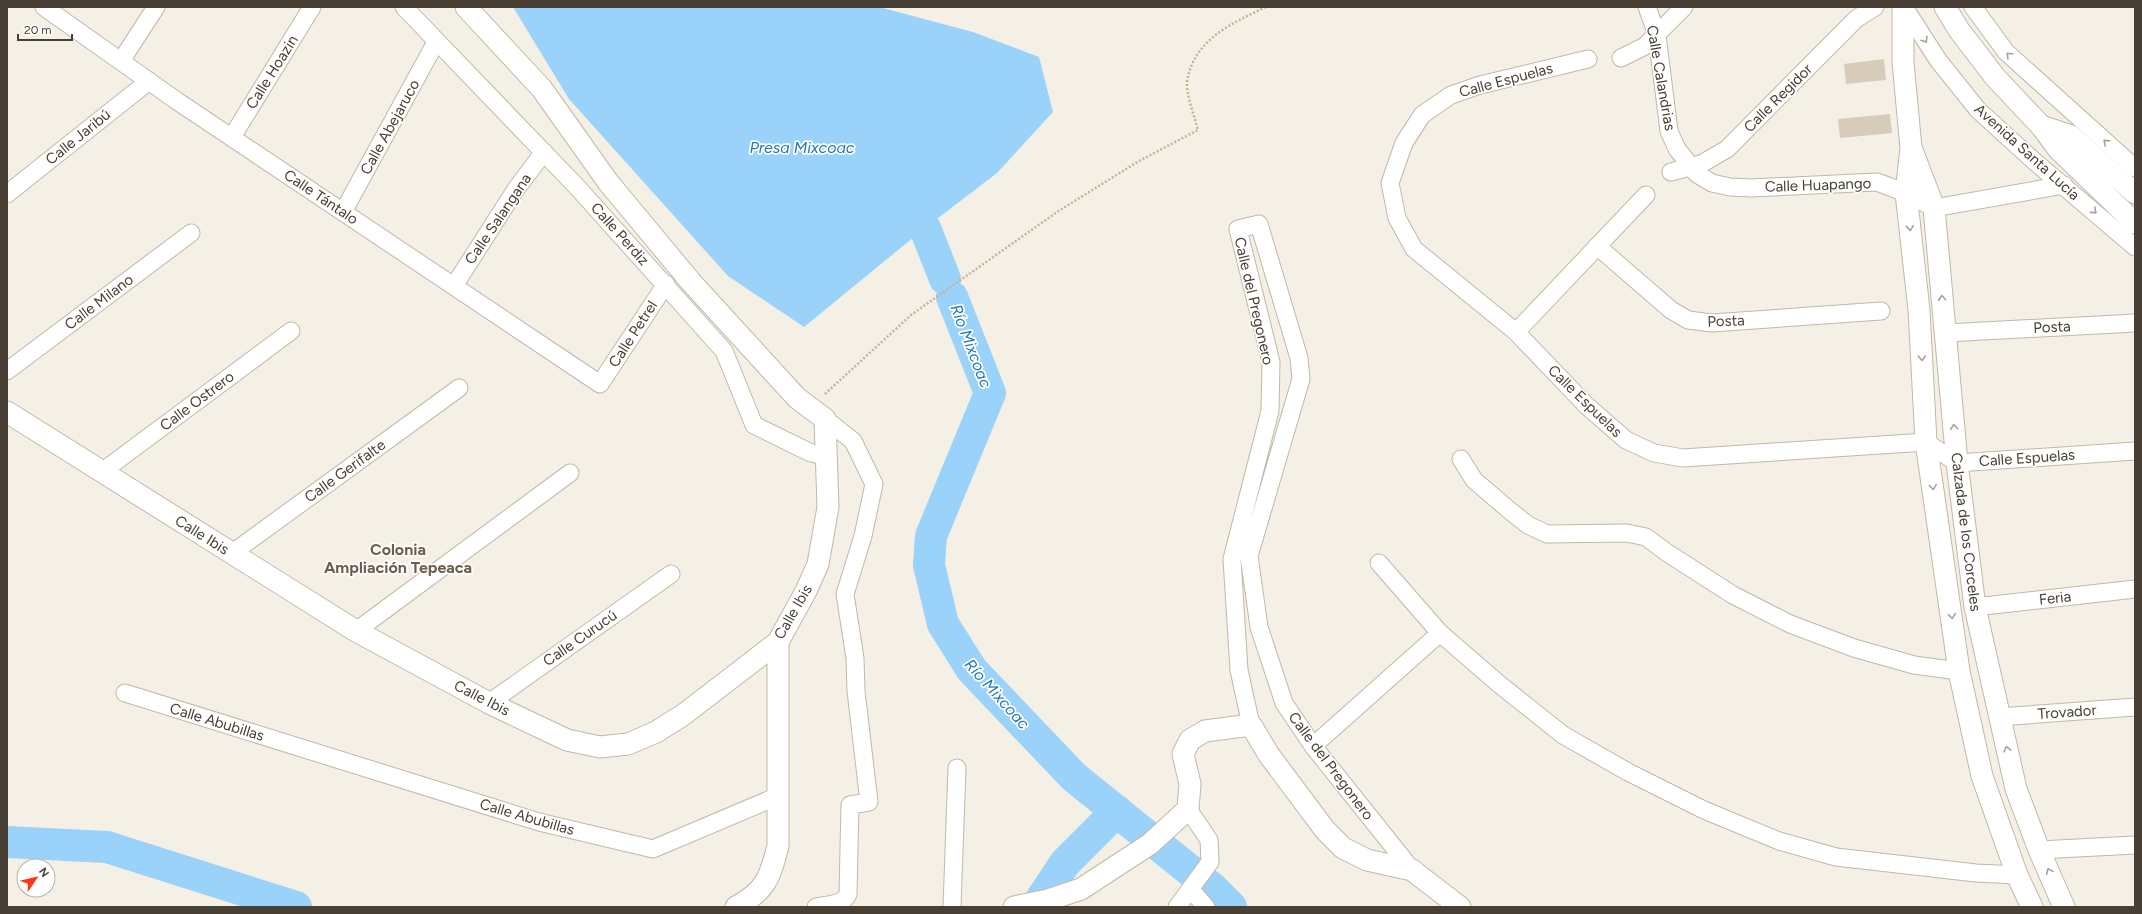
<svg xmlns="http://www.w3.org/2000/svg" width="2142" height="914" viewBox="0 0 2142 914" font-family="Figtree,sans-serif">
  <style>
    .water { fill: #9ad2f9 }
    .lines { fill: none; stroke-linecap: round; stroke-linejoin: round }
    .river { stroke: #9ad2f9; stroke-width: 32 }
    .building { fill: #d7ccb9 }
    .minor-casing { stroke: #c1b8a6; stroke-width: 19 }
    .tertiary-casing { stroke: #c1b8a6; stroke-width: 23 }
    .path { stroke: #c5b496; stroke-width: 2.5; stroke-dasharray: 2 2; stroke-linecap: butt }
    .minor { stroke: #fff; stroke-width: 17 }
    .tertiary { stroke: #fff; stroke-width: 21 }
    .oneway { stroke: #a4a09a }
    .labels { text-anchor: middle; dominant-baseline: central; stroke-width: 3.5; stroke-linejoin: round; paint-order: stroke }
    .street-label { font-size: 15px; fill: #484034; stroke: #fff }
    .water-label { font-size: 16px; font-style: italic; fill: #1f77b7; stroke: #fff }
    .neighbourhood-label { font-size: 16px; font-weight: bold; fill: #6c5e4a; stroke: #fff }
  </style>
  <rect width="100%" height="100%" fill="#f5f0e5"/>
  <polygon class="water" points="513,7 879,7 973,32 1039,57 1053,112 997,173 925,228 804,327 728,276 569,99"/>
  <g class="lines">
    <g class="river">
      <polyline points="925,228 945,279"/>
      <polyline points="952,297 990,393 931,536 929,565 943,624 972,670 1074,777 1213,889 1231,907"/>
      <polyline points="7,842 107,847 296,907"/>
      <polyline points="1036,907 1065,863 1117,811"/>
    </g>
  </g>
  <g class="building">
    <polygon points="1884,59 1886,80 1846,84 1844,64"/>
    <polygon points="1890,114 1892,133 1840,138 1838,119"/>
  </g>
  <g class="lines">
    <defs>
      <g id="minor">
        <polyline points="44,7 177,101 600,384 666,284"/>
        <polyline points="404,7 578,188 724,351 754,425 811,453 825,456"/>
        <polyline points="1647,7 1657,35 1669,131 1677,149 1697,174 1712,183 1730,187 1751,188 1877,182 1906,193 1934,208 2064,185"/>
        <polyline points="1904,7 1938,60 1978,110 2034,161 2135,247"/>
        <polyline points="1973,7 2006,52 2135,168"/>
        <polyline points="1621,58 1645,46 1684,7"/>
        <polyline points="1588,59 1480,85 1451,95 1422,115 1404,143 1390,183 1397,218 1414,249 1516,332 1587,406 1626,440 1654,453 1683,458 1926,442 1957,463 2135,451"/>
        <polyline points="121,61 156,7"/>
        <polyline points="232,137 312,7"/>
        <polyline points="1671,172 1701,164 1727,149 1856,19 1875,7"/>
        <polyline points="7,194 149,81"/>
        <polyline points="343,212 436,42"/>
        <polyline points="1597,246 1671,310 1688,320 1712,323 1881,311"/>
        <polyline points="454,286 516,189 544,152"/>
        <polyline points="1516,332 1646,195"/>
        <polyline points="1946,333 2135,323"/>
        <polyline points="7,371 191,233"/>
        <polyline points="1461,459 1474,480 1509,510 1528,525 1547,534 1627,533 1646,537 1666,552 1733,595 1790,624 1854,648 1914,665 1959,671"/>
        <polyline points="103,471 291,331"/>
        <polyline points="231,554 459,388"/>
        <polyline points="1379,563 1440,633 1499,684 1563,735 1628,772 1704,810 1779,841 1836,857 1976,873 2017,875"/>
        <polyline points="1975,607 2135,589"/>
        <polyline points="356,631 570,473"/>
        <polyline points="125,693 539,822 653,849 778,796"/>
        <polyline points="489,703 671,574"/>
        <polyline points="1999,717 2135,707"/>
        <polyline points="1251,725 1239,670 1232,559 1270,411 1271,362 1238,229 1259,224 1299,358 1301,379 1249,556 1259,627 1284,703 1313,746 1412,870"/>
        <polyline points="1313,746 1440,633"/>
        <polyline points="2039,850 2135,845"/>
        <polyline points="1191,890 1206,907"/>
        <path d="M816,907C826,905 844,905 848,894L850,805L869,802L856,691L855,658L845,594L863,536L874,484L853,441L825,419"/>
        <polyline points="952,907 957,768"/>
        <polyline points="1177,907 1210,862 1209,840 1188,809"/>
      </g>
      <g id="tertiary">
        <polyline points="1903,7 1903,62 1911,148 1906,193 1919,310 1926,442 1959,671 1982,776 2017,875 2032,907"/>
        <polyline points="1945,7 1959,30 1995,77 2041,126 2059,150 2135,223"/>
        <polyline points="2041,126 2071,136 2135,193"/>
        <polyline points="1912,150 1934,208 1957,463 1975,607 2016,789 2039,850 2064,907"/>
        <polyline points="7,412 356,631 489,703 567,740 600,747 628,744 656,732 683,715 778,642 806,591 818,564 828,507 825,419 797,398 691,282 608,182 542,89 466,7"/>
        <path d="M736,907C766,891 770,877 778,846V642"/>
        <polyline points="1014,907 1048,900 1081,889 1150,844 1188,809 1190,784 1183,754 1190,740 1205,731 1251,725 1269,755 1325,830 1343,848 1367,860 1412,870 1460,907"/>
      </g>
    </defs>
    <use href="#minor" class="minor-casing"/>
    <use href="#tertiary" class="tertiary-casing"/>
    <path class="path" d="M825,394L911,315L1057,212L1139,161L1198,130C1195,118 1186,94 1187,82C1193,40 1232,23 1266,7"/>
    <use href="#minor" class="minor"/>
    <use href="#tertiary" class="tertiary"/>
  </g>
  <defs><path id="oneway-chevron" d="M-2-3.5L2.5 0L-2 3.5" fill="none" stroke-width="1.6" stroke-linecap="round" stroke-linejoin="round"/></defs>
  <g class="oneway">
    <use href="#oneway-chevron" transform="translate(1925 40) rotate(57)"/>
    <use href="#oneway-chevron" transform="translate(2009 55) rotate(-135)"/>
    <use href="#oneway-chevron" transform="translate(2106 142) rotate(-138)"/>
    <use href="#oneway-chevron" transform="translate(2094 211) rotate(41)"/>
    <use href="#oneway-chevron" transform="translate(1910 228) rotate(84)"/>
    <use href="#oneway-chevron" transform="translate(1942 298) rotate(-95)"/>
    <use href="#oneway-chevron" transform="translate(1922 358) rotate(87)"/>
    <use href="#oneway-chevron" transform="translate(1954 427) rotate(-95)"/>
    <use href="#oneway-chevron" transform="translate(1933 487) rotate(82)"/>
    <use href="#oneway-chevron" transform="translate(1952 616) rotate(82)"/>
    <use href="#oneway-chevron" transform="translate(2007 749) rotate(-104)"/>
    <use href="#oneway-chevron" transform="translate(2049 871) rotate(-114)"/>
  </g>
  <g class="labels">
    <g class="street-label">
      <text transform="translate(272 72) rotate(-58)">Calle Hoazin</text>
      <text transform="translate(1661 78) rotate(80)">Calle Calandrias</text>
      <text transform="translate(1506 80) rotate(-15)">Calle Espuelas</text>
      <text transform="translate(1778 98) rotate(-45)">Calle Regidor</text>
      <text transform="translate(390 127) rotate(-61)">Calle Abejaruco</text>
      <text transform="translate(78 137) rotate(-39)">Calle Jaribú</text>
      <text transform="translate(2027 152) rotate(42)">Avenida Santa Lucía</text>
      <text transform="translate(1818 185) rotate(-2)">Calle Huapango</text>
      <text transform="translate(321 197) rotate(34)">Calle Tántalo</text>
      <text transform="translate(498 219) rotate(-56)">Calle Salangana</text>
      <text transform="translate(620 234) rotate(48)">Calle Perdiz</text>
      <text transform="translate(1254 301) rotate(77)">Calle del Pregonero</text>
      <text transform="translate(99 302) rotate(-37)">Calle Milano</text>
      <text transform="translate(1726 321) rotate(-2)">Posta</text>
      <text transform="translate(2052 327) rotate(-3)">Posta</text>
      <text transform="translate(633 334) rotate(-57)">Calle Petrel</text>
      <text transform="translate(197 401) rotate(-37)">Calle Ostrero</text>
      <text transform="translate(1585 401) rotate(44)">Calle Espuelas</text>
      <text transform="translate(2027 458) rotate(-4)">Calle Espuelas</text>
      <text transform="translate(345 471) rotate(-36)">Calle Gerifalte</text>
      <text transform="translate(1966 532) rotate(83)">Calzada de los Corceles</text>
      <text transform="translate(202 535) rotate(32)">Calle Ibis</text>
      <text transform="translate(2055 598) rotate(-6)">Feria</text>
      <text transform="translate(793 612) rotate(-60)">Calle Ibis</text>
      <text transform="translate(580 638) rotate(-35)">Calle Curucú</text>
      <text transform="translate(482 698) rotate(27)">Calle Ibis</text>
      <text transform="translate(2067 712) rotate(-4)">Trovador</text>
      <text transform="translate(217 722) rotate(17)">Calle Abubillas</text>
      <text transform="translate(1331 766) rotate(53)">Calle del Pregonero</text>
      <text transform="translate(527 817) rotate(16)">Calle Abubillas</text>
    </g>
    <g class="water-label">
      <text x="802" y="147">Presa Mixcoac</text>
      <text transform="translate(971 346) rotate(69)">Río Mixcoac</text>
      <text transform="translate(997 694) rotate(48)">Río Mixcoac</text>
    </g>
    <g class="neighbourhood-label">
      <text x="398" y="549">Colonia<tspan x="398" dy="18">Ampliación Tepeaca</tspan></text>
    </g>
  </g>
  <rect width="2142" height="914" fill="none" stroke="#484034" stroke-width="16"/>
  <g transform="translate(36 878) rotate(55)"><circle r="19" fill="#ffffff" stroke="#b6b3ae"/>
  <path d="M0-3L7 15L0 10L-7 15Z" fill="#ff3612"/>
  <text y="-6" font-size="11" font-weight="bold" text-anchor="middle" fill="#484034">N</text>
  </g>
  <path d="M18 34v6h54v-6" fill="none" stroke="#484034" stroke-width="2"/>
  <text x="24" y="34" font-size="12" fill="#484034" stroke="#ffffff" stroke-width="3" paint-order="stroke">20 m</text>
</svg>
